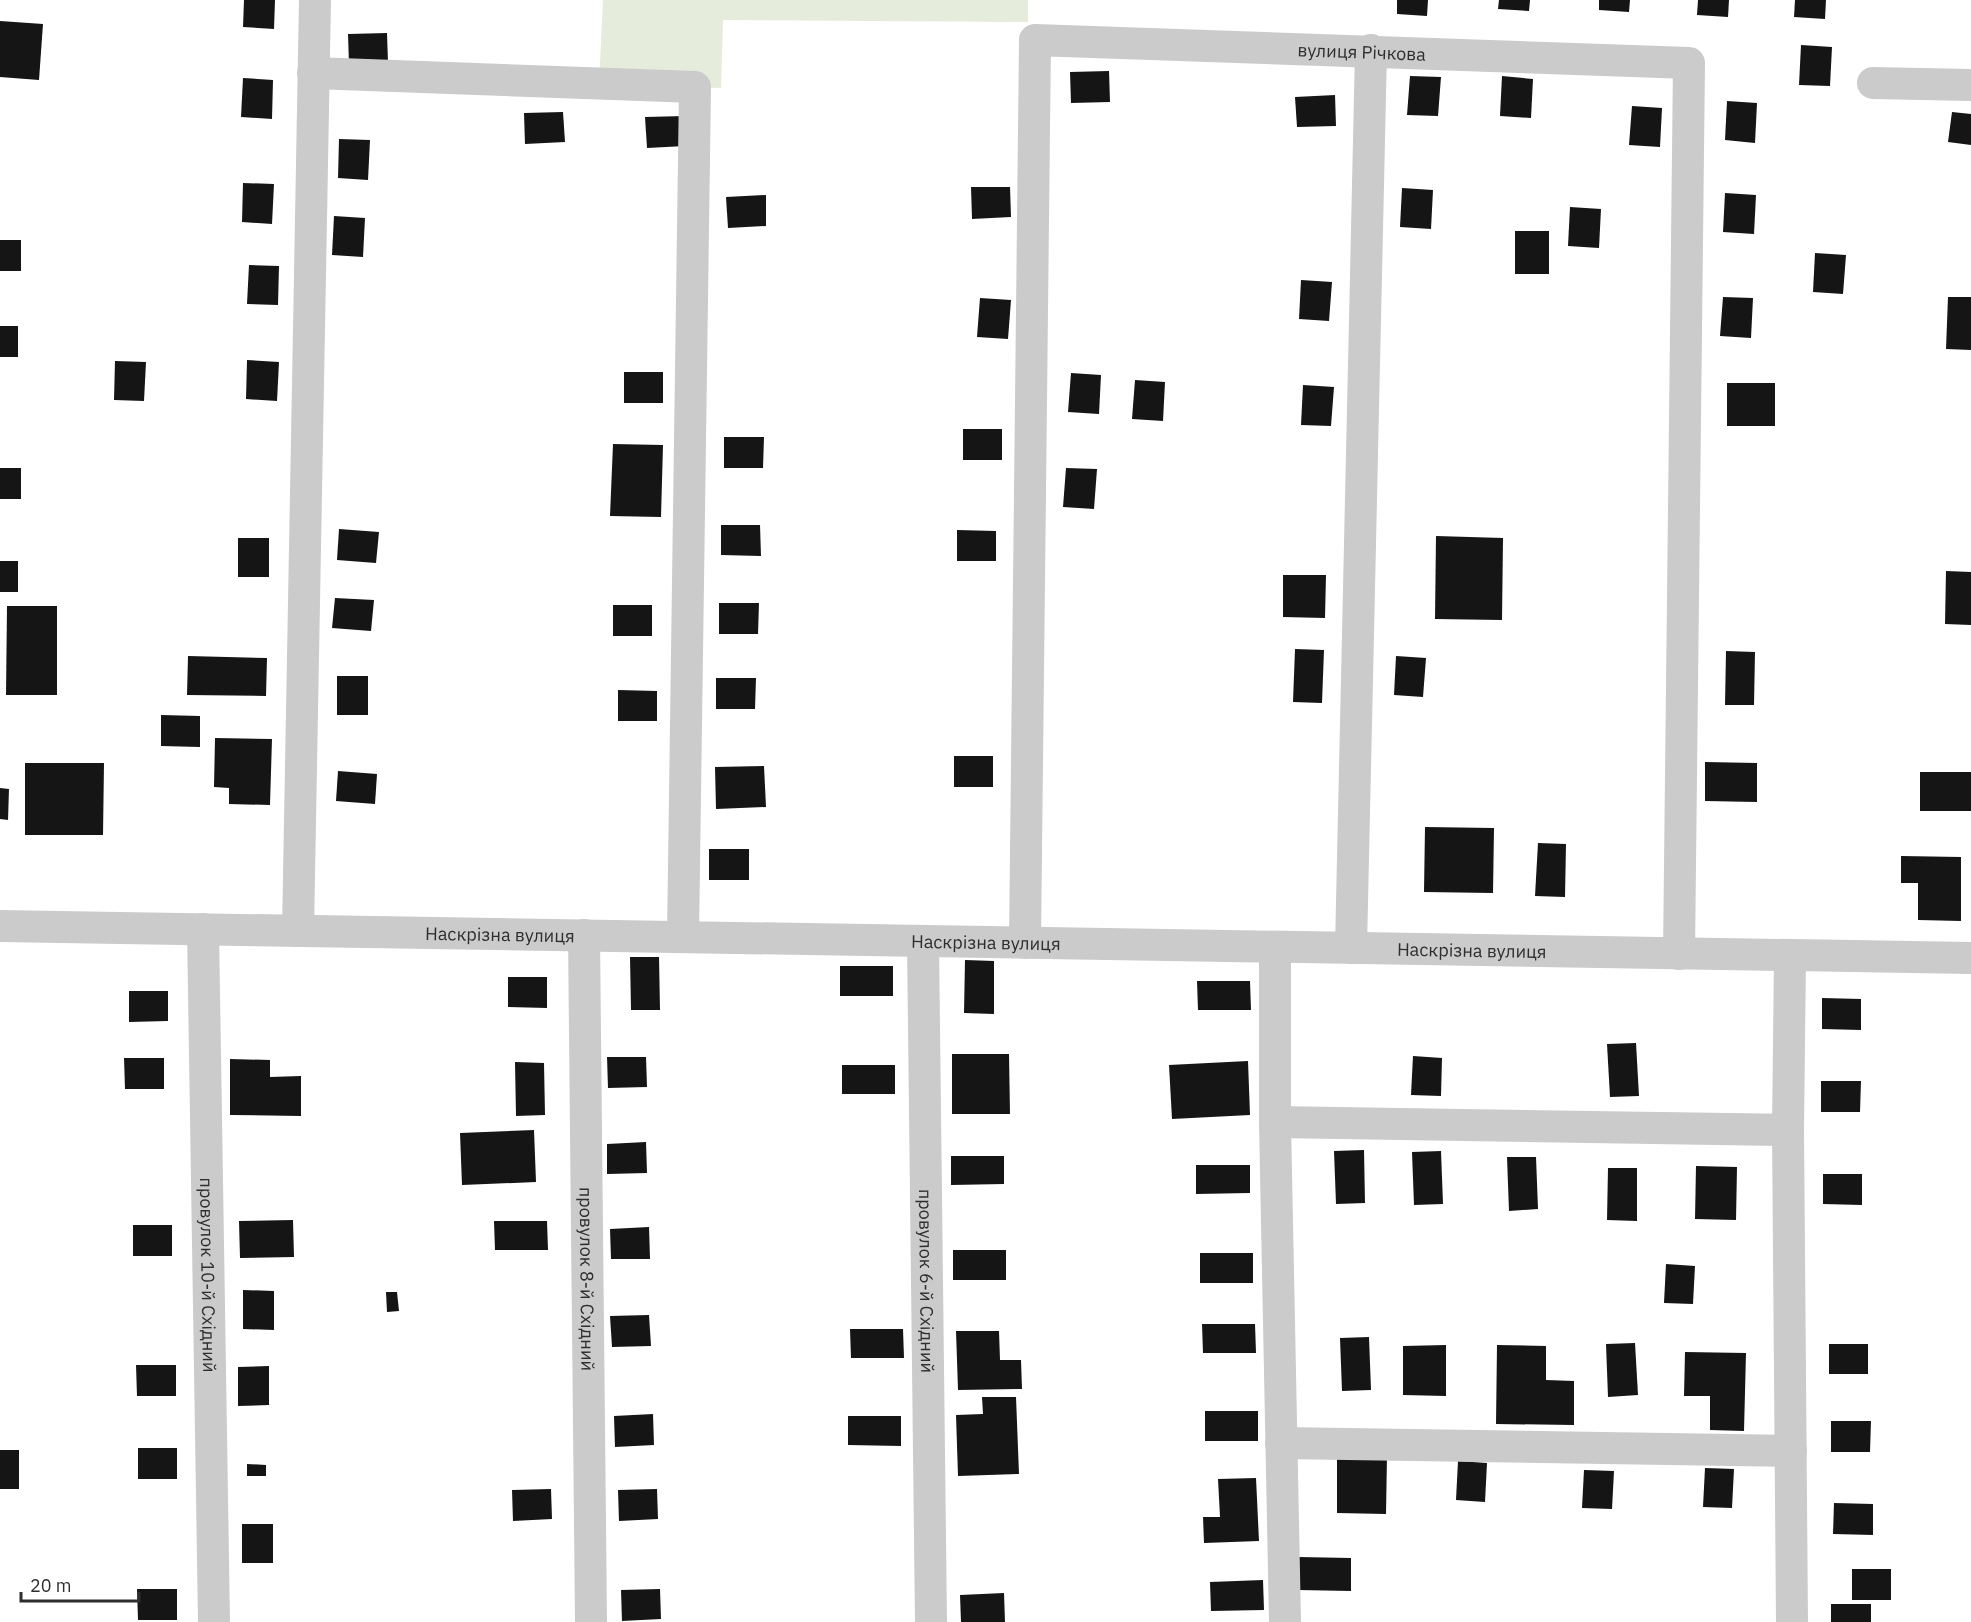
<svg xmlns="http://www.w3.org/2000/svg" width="1971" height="1622" viewBox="0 0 1971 1622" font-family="'IBM Plex Sans',sans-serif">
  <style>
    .green { fill: #e6ecdb }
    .building { fill: #151515 }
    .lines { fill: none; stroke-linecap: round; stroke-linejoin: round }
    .minor { stroke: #cbcbcb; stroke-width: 32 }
    .labels { text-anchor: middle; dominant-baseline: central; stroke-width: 6; stroke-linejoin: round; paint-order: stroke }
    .street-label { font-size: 18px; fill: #2e2e2e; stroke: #fff }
  </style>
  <rect width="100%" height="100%" fill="#fff"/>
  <polygon class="green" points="603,0 1028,0 1028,22 723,20 721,88 599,84"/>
  <g class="building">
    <polygon points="244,0 275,0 274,29 243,27"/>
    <polygon points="1397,0 1428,0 1427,16 1397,14"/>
    <polygon points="1499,0 1530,0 1529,11 1498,9"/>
    <polygon points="1599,0 1630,0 1629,12 1599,10"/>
    <polygon points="1698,0 1729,0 1728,17 1697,15"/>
    <polygon points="1795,0 1826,0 1825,19 1794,17"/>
    <polygon points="0,21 43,24 39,80 0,77"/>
    <polygon points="387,33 388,63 349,65 348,34"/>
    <polygon points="1801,45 1832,47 1830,86 1799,85"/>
    <polygon points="1109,71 1110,102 1071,103 1070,72"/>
    <polygon points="1410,76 1441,77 1438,116 1407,115"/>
    <polygon points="1502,76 1533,79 1531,118 1500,116"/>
    <polygon points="243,78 273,80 272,119 241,117"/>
    <polygon points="1335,95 1336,126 1297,127 1295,97"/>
    <polygon points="1727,101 1757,103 1755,143 1725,140"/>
    <polygon points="1632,106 1662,108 1660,147 1629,145"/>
    <polygon points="563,112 565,142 525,144 524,113"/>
    <polygon points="1952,112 1971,114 1971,145 1948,142"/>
    <polygon points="685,116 685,146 647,148 645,117"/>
    <polygon points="339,139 370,140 368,180 338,178"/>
    <polygon points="243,183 274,184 272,224 242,222"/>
    <polygon points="971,187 1010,187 1011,217 972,219"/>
    <polygon points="1402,188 1433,190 1431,229 1400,227"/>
    <polygon points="1725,193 1756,195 1754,234 1723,232"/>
    <polygon points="766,195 766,226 728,228 726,197"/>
    <polygon points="1570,207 1601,209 1599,248 1568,246"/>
    <polygon points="334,216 365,218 363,257 332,255"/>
    <rect x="1515" y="231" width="34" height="43"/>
    <rect x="0" y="240" width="21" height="31"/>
    <polygon points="1815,253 1846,255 1843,294 1813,292"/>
    <polygon points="249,265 279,266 278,305 247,304"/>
    <polygon points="1301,280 1332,282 1329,321 1299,319"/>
    <polygon points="1723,297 1753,298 1751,338 1720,336"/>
    <polygon points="1948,297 1971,297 1971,350 1946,349"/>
    <polygon points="980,298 1011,300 1008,339 977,337"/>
    <rect x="0" y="326" width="18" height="31"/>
    <polygon points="247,360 279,362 277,401 246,399"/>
    <polygon points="115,361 146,362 144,401 114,400"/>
    <rect x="624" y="372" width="39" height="31"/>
    <polygon points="1071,373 1101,375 1099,414 1068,412"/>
    <polygon points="1135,380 1165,382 1163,421 1132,419"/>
    <rect x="1727" y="383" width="48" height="43"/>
    <polygon points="1303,385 1334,387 1331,426 1301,425"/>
    <rect x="963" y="429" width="39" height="31"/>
    <polygon points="724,437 764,437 763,468 724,468"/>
    <polygon points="613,444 663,445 661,517 610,516"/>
    <rect x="0" y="468" width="21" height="31"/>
    <polygon points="1066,468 1097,469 1094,509 1063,507"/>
    <polygon points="721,525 760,525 761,556 721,555"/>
    <polygon points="339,529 379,532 376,563 337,560"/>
    <polygon points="957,530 996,531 996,561 957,561"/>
    <polygon points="1436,536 1503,538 1502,620 1435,619"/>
    <rect x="238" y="538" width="31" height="39"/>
    <rect x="0" y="561" width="18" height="31"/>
    <polygon points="1946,571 1971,572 1971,625 1945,624"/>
    <polygon points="1283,575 1326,575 1325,618 1283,617"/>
    <polygon points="335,598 374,600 371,631 332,628"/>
    <polygon points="719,603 759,603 758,634 719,634"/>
    <rect x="613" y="605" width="39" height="31"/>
    <polygon points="7,606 57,606 57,695 6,695"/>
    <polygon points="1295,649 1324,650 1322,703 1293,702"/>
    <polygon points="1726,651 1755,652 1754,705 1725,705"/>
    <polygon points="188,656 267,658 266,696 187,695"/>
    <polygon points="1396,656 1426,658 1423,697 1394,695"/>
    <rect x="337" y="676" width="31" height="39"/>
    <polygon points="716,678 756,678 755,709 716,709"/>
    <polygon points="618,690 657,691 657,721 618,721"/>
    <polygon points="161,715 200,716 200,747 161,746"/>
    <polygon points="215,738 272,739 270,805 229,804 229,788 214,787"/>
    <rect x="954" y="756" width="39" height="31"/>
    <polygon points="1705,762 1757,763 1757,802 1705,801"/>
    <polygon points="25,763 104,763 103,835 25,835"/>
    <polygon points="764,766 766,807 716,809 715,767"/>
    <polygon points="338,771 377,774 375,804 336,801"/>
    <rect x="1920" y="772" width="51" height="39"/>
    <polygon points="0,788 9,789 8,820 0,819"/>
    <polygon points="1425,827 1494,828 1493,893 1424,892"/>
    <polygon points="1538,843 1566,844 1565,897 1535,896"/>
    <rect x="709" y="849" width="40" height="31"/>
    <polygon points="1901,856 1961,857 1961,921 1918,920 1918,883 1901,883"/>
    <polygon points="630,957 659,957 660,1010 631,1010"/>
    <polygon points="965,960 994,961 994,1014 964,1013"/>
    <rect x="840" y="966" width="53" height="30"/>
    <polygon points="508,977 547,977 547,1008 508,1007"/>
    <polygon points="1197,981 1250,981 1251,1010 1198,1010"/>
    <polygon points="129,991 168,991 168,1021 129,1022"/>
    <polygon points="1822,998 1861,999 1861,1030 1822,1029"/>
    <polygon points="1636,1043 1639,1096 1610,1097 1607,1044"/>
    <polygon points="952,1054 1009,1054 1010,1114 952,1114"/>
    <polygon points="1413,1056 1442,1058 1441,1096 1411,1095"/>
    <polygon points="607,1057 646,1057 647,1087 608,1088"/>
    <polygon points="124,1058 164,1058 164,1089 125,1089"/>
    <polygon points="230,1059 270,1060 270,1077 301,1076 301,1116 230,1115"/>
    <polygon points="1248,1061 1250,1115 1172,1119 1169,1065"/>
    <polygon points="515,1062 544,1063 545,1115 516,1116"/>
    <rect x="842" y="1065" width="53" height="29"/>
    <polygon points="1821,1081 1861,1081 1860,1112 1821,1112"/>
    <polygon points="534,1130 536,1182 462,1185 460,1133"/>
    <polygon points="646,1142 647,1173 607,1174 607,1144"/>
    <polygon points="1364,1150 1365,1203 1336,1204 1334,1151"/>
    <polygon points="1441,1151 1443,1204 1414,1205 1412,1152"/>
    <polygon points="951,1156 1004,1156 1004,1184 951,1185"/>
    <polygon points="1507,1157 1536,1157 1538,1209 1509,1211"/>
    <polygon points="1196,1165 1250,1165 1250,1193 1196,1194"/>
    <polygon points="1696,1166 1737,1167 1736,1220 1695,1219"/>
    <polygon points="1608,1168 1637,1168 1637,1221 1607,1220"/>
    <polygon points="1823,1174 1862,1174 1862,1205 1823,1204"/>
    <polygon points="293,1220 294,1257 240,1258 239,1221"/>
    <polygon points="494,1221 547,1221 548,1250 495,1250"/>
    <rect x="133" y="1225" width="39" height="31"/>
    <polygon points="649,1227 650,1259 611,1259 610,1229"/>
    <rect x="953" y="1250" width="53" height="30"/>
    <rect x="1200" y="1253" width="53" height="30"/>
    <polygon points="1666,1264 1695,1266 1693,1304 1664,1303"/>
    <polygon points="243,1290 274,1291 274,1330 243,1329"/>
    <polygon points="386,1292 397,1292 399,1311 387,1312"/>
    <polygon points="649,1315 651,1346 612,1347 610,1316"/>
    <polygon points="1202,1324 1255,1324 1256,1353 1203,1353"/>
    <polygon points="850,1329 903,1329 904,1358 851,1358"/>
    <polygon points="956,1331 999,1331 1000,1360 1021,1360 1022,1389 958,1390"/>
    <polygon points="1369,1337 1371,1390 1342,1391 1340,1338"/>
    <polygon points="1635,1343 1638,1395 1608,1397 1606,1344"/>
    <rect x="1829" y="1344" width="39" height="30"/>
    <polygon points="1446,1345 1446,1396 1403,1395 1403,1346"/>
    <polygon points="1497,1345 1546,1346 1546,1380 1574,1381 1574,1425 1496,1424"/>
    <polygon points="1685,1352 1746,1353 1744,1431 1710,1430 1710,1396 1684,1396"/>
    <polygon points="136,1365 176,1365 176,1396 137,1396"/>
    <polygon points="269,1366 269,1405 238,1406 238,1367"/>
    <polygon points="982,1397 1016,1397 1019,1474 958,1476 956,1415 983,1414"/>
    <rect x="1205" y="1411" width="53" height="30"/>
    <polygon points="653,1414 654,1445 615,1447 614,1416"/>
    <polygon points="848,1416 901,1416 901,1446 848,1445"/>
    <polygon points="1831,1421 1871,1421 1870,1452 1831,1452"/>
    <rect x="138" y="1448" width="39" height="31"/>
    <rect x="0" y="1450" width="19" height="39"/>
    <polygon points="1337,1453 1387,1455 1386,1514 1337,1513"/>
    <polygon points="1458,1461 1487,1463 1485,1502 1456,1500"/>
    <polygon points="247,1464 266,1465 266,1476 247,1476"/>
    <polygon points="1705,1468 1734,1469 1732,1508 1703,1507"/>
    <polygon points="1584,1470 1614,1471 1612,1509 1582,1508"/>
    <polygon points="1256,1478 1259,1541 1204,1543 1203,1517 1220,1517 1218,1479"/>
    <polygon points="551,1489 552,1519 513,1521 512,1490"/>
    <polygon points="657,1489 658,1519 619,1521 618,1490"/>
    <polygon points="1834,1503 1873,1504 1873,1535 1833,1534"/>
    <rect x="242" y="1524" width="31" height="39"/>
    <polygon points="1298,1557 1351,1558 1351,1591 1298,1590"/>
    <rect x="1852" y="1569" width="39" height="31"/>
    <polygon points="1263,1580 1264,1610 1211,1611 1210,1582"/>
    <polygon points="137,1589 177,1589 177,1620 138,1620"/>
    <polygon points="660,1589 661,1619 622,1621 621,1590"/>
    <polygon points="1004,1593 1005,1622 961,1622 960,1595"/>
    <rect x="1831" y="1604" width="40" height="18"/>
  </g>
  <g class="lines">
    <g class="minor">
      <polyline points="313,73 695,87 683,937"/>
      <polyline points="1873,83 1971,85"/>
      <path id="s1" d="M0,926L1971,958"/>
      <path id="s2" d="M203,929L214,1622"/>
      <polyline points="298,931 315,0"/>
      <path id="s3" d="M584,935L591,1622"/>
      <path id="s4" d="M923,941L931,1622"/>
      <path id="s5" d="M1025,943L1035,40L1689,63L1679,954"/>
      <polyline points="1275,947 1275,1122 1285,1622"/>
      <polyline points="1351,948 1371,50"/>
      <polyline points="1790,955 1788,1130 1792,1622"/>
      <polyline points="1275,1122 1788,1130"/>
      <polyline points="1281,1443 1791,1451"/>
    </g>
  </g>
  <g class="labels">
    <g class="street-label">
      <text stroke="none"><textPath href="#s5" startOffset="1230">вулиця Річкова</textPath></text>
      <text stroke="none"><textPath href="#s1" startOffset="500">Наскрізна вулиця</textPath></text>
      <text stroke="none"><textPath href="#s1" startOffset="986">Наскрізна вулиця</textPath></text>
      <text stroke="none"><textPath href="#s1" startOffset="1472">Наскрізна вулиця</textPath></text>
      <text stroke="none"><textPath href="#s2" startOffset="346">провулок 10-й Східний</textPath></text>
      <text stroke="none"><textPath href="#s3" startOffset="344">провулок 8-й Східний</textPath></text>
      <text stroke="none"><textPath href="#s4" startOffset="340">провулок 6-й Східний</textPath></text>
    </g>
  </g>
  <path d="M21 1592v9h118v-9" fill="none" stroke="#2e2e2e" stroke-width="3"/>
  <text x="30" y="1592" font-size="18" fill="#2e2e2e" stroke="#ffffff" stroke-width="4.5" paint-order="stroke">20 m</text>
</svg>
